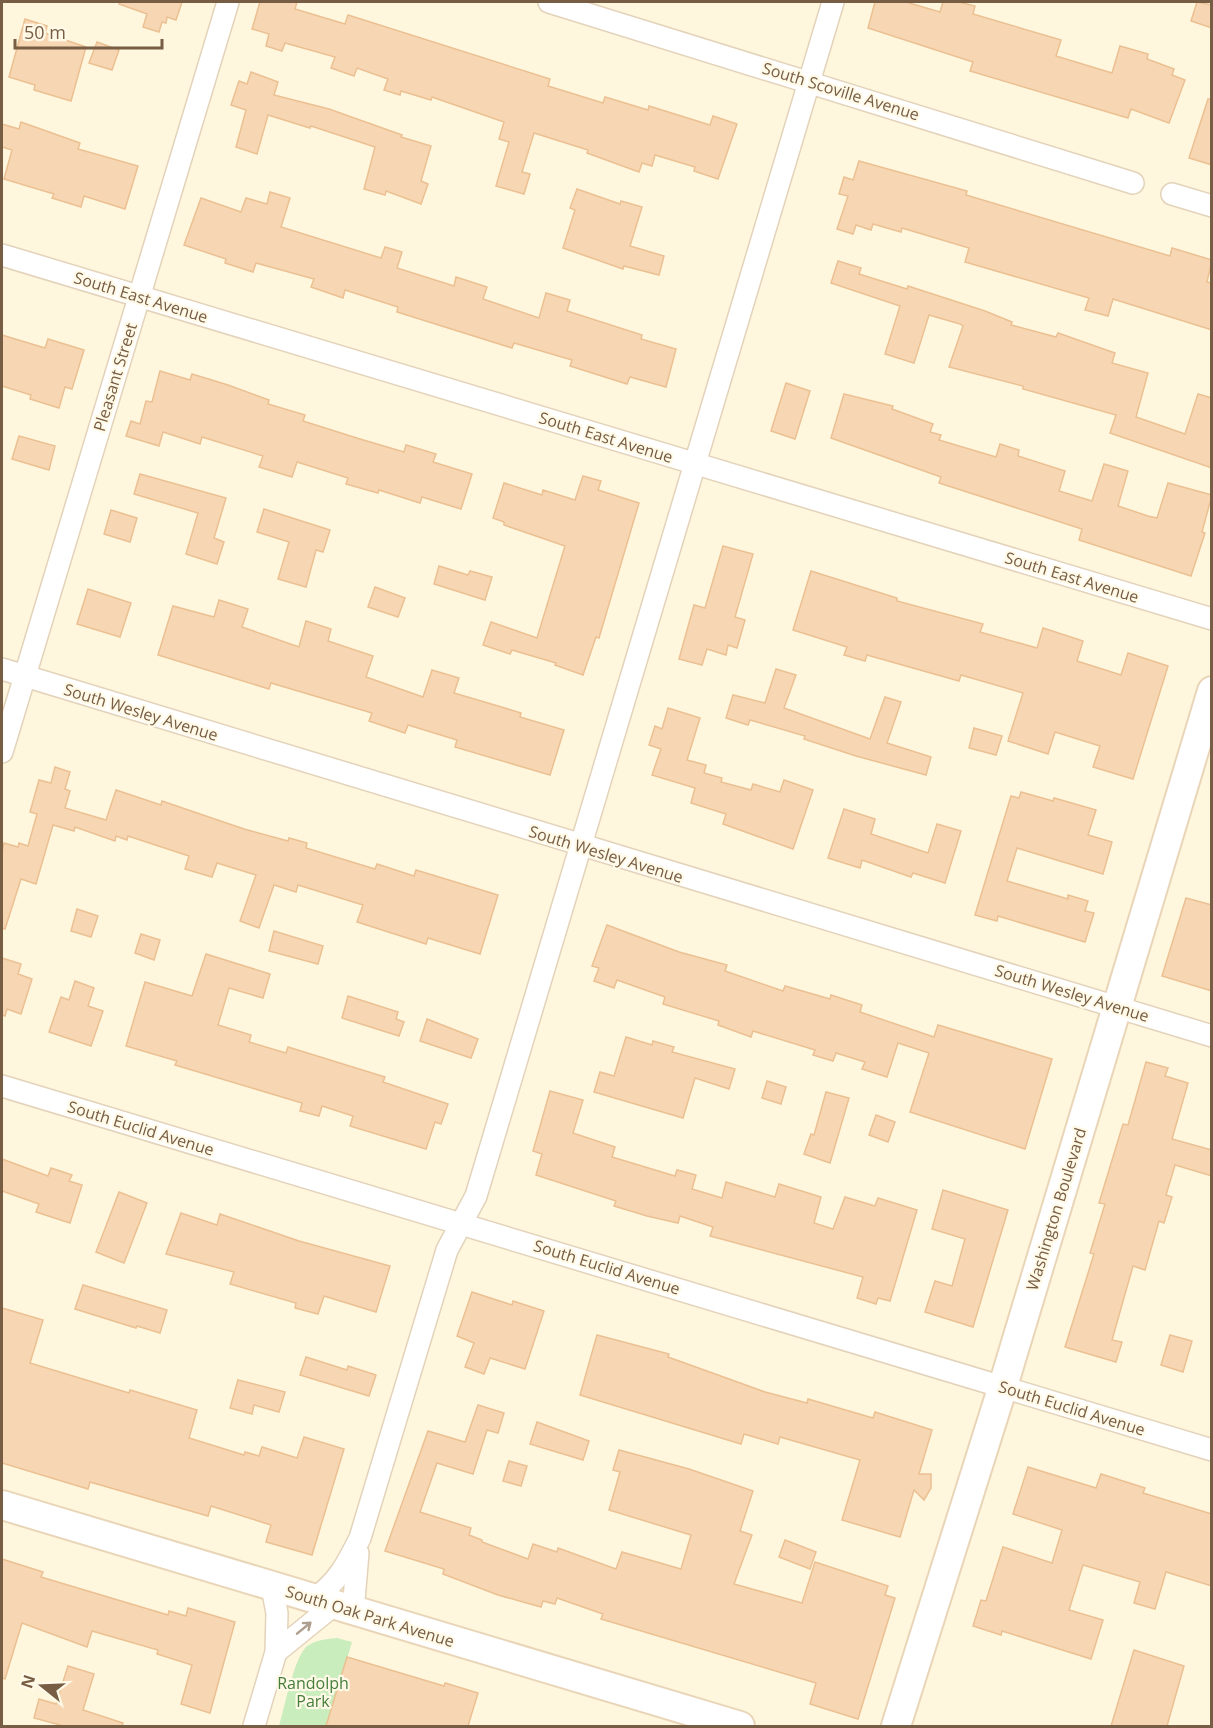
<svg xmlns="http://www.w3.org/2000/svg" width="1213" height="1728" viewBox="0 0 1213 1728" font-family="'Open Sans',sans-serif">
  <style>
    .green { fill: #c9edbc }
    .building { fill: #f7d7b3; stroke: #ebc092; stroke-width: 1.5 }
    .lines { fill: none; stroke-linecap: round; stroke-linejoin: round }
    .street-casing { stroke: #e3d3ba; stroke-width: 24 }
    .secondary-casing { stroke: #e9d5b7; stroke-width: 32 }
    .street { stroke: #fff; stroke-width: 21 }
    .secondary { stroke: #fff; stroke-width: 28 }
    .oneway { stroke: #ad9e8f }
    .labels { text-anchor: middle; dominant-baseline: central; stroke-width: 4.5; stroke-linejoin: round; paint-order: stroke }
    .street-label { font-size: 16px; fill: #775d44; stroke: #fff9e7 }
    .park-label { font-size: 16px; fill: #467e3b; stroke: #fff9e7 }
  </style>
  <rect width="100%" height="100%" fill="#fff6de"/>
  <path class="green" d="M337,1638L352,1642L327,1726H279C285,1707 293,1661 306,1647C314,1640 327,1639 337,1638Z"/>
  <g class="building">
    <polygon points="119,2 182,2 176,20 167,17 166,23 162,22 159,32 143,27 147,14 119,4"/>
    <polygon points="260,2 297,2 295,9 345,24 348,15 550,79 548,86 603,103 605,97 648,110 649,106 710,125 713,116 737,124 718,179 694,171 695,167 655,155 652,166 642,163 639,172 587,153 588,150 534,133 522,172 530,174 524,194 496,186 509,142 499,139 504,122 432,97 431,100 401,91 400,95 384,90 388,79 357,68 354,76 331,68 335,57 285,43 282,51 266,46 269,34 252,29"/>
    <polygon points="875,2 906,2 940,12 943,2 959,2 975,6 973,14 1061,40 1056,56 1112,73 1120,46 1148,54 1147,59 1174,69 1172,75 1185,80 1169,123 1131,109 1128,118 970,71 973,62 868,28"/>
    <polygon points="1197,2 1212,5 1212,28 1191,21"/>
    <polygon points="25,19 47,26 45,33 86,47 71,101 34,90 35,85 9,77"/>
    <polygon points="97,42 119,50 112,70 89,63"/>
    <polygon points="251,72 278,82 274,95 329,109 402,135 401,137 431,146 421,181 428,184 421,204 386,191 385,195 364,189 375,147 311,126 310,128 268,115 257,154 236,147 246,110 231,105 239,81 247,84"/>
    <polygon points="1208,99 1212,99 1212,165 1189,158"/>
    <polygon points="21,122 80,143 78,149 138,166 125,209 84,196 81,207 52,198 54,194 4,179 12,150 2,147 2,124 19,129"/>
    <polygon points="859,161 967,191 966,195 1170,256 1172,248 1212,260 1207,282 1212,283 1212,330 1113,299 1108,316 1085,310 1089,298 965,262 969,248 902,228 901,232 873,224 871,230 856,225 853,234 837,229 848,196 839,194 844,177 853,180"/>
    <polygon points="577,189 620,204 621,201 642,207 630,246 664,256 659,275 624,266 623,269 563,248 575,210 570,208"/>
    <polygon points="270,192 290,198 281,227 381,258 385,247 402,252 397,268 454,286 456,277 487,287 483,299 539,318 546,293 570,300 567,311 642,335 641,339 676,349 666,387 630,377 627,384 570,366 572,360 514,343 512,348 397,312 398,307 345,290 343,298 311,287 314,279 256,263 253,272 225,263 226,259 184,245 201,198 241,212 246,198 267,204"/>
    <polygon points="838,261 861,268 859,274 907,289 908,286 985,311 1012,322 1011,325 1056,337 1058,333 1115,353 1112,363 1148,373 1136,417 1185,434 1198,394 1212,398 1212,468 1110,433 1116,415 1023,389 1023,386 949,367 963,326 960,324 929,315 914,363 885,354 900,306 831,283"/>
    <polygon points="2,335 45,348 48,339 84,350 72,389 65,387 59,408 30,399 31,395 2,386"/>
    <polygon points="160,371 190,380 192,374 228,385 269,400 268,404 305,415 303,421 360,439 404,452 406,445 436,454 433,462 472,474 461,509 422,497 420,503 379,490 378,493 346,484 348,478 297,462 292,477 259,467 263,456 202,437 200,444 163,432 159,446 126,436 131,421 140,424 146,401 152,402"/>
    <polygon points="786,383 810,391 795,439 771,431"/>
    <polygon points="844,394 893,406 892,409 933,424 930,432 941,435 939,440 996,457 1000,444 1019,450 1018,456 1065,471 1059,491 1092,501 1104,464 1128,471 1118,506 1148,516 1157,518 1168,483 1212,495 1202,532 1205,533 1191,576 1079,540 1082,529 939,483 941,477 831,438"/>
    <polygon points="19,436 55,446 49,470 12,459"/>
    <polygon points="140,474 226,498 214,538 224,542 217,564 186,554 198,513 134,494"/>
    <polygon points="583,476 601,481 598,490 639,503 599,638 596,637 583,675 555,665 556,663 512,650 510,654 483,645 491,622 537,638 565,546 504,525 504,522 493,518 504,483 542,495 543,490 575,500"/>
    <polygon points="264,509 330,530 323,552 316,550 306,587 278,579 289,542 257,532"/>
    <polygon points="111,510 137,518 130,542 104,534"/>
    <polygon points="723,546 753,554 735,617 745,620 737,648 728,645 726,655 707,649 702,665 679,659 694,605 705,608"/>
    <polygon points="439,566 468,575 470,571 492,577 485,600 434,584"/>
    <polygon points="811,571 897,598 897,601 983,624 980,632 1037,648 1043,628 1083,641 1077,661 1121,675 1128,653 1168,666 1133,779 1093,767 1100,746 1055,732 1048,754 1008,741 1023,693 961,675 959,681 867,655 865,661 844,655 847,647 793,630"/>
    <polygon points="375,587 405,598 398,617 368,607"/>
    <polygon points="88,589 131,603 120,637 77,624"/>
    <polygon points="219,600 248,609 242,627 299,647 306,621 331,629 328,641 373,656 366,677 423,697 432,670 459,678 454,693 498,706 521,713 520,717 564,730 550,775 455,747 457,740 408,725 405,733 369,721 372,713 271,683 269,689 158,655 173,606 214,617"/>
    <polygon points="776,669 796,675 784,708 870,739 885,697 901,702 887,743 931,757 926,775 856,756 804,739 805,736 750,720 748,725 726,718 733,695 765,703"/>
    <polygon points="668,708 700,718 687,760 706,765 704,773 722,778 721,782 751,790 753,784 780,792 784,780 813,790 793,849 723,824 726,814 691,803 695,788 652,775 661,749 649,745 655,726 662,729"/>
    <polygon points="974,728 1002,736 996,755 969,748"/>
    <polygon points="55,767 70,772 65,789 70,791 65,808 106,820 116,790 161,805 162,801 244,829 288,841 289,838 307,843 306,848 375,869 377,864 414,876 416,870 498,895 480,954 428,938 426,944 357,922 363,905 298,885 296,892 274,885 259,928 240,921 256,875 217,863 212,877 185,869 189,856 128,836 127,840 116,836 115,841 75,827 74,831 53,825 36,884 21,879 5,929 2,928 2,853 4,843 18,847 19,843 28,846 37,814 30,812 39,780 51,783"/>
    <polygon points="1021,792 1053,801 1054,798 1096,810 1088,835 1112,842 1103,874 1017,848 1007,881 1068,899 1068,895 1088,901 1085,911 1094,913 1085,942 998,916 997,921 975,915 1011,796 1019,798"/>
    <polygon points="844,809 875,819 871,834 928,853 937,824 961,831 945,883 913,873 911,877 862,860 860,868 828,858"/>
    <polygon points="1186,898 1212,905 1212,991 1162,976"/>
    <polygon points="77,909 98,916 91,937 71,931"/>
    <polygon points="607,925 679,952 727,965 725,971 783,991 785,986 830,999 831,995 862,1005 860,1012 934,1037 938,1025 1052,1059 1025,1149 910,1112 929,1053 898,1043 887,1077 862,1069 865,1062 836,1053 833,1061 813,1055 815,1050 753,1031 751,1037 718,1025 719,1021 663,1004 665,997 617,980 614,988 594,981 599,968 592,966"/>
    <polygon points="274,931 323,946 318,964 269,951"/>
    <polygon points="141,934 160,940 154,960 135,953"/>
    <polygon points="206,954 270,974 263,998 229,988 218,1025 251,1035 249,1042 286,1053 288,1047 385,1077 383,1082 448,1104 441,1124 435,1122 426,1149 350,1126 353,1116 322,1106 319,1116 300,1111 302,1103 175,1065 177,1061 126,1046 145,982 192,996"/>
    <polygon points="2,958 21,964 18,974 32,979 21,1014 7,1009 5,1016 2,1015"/>
    <polygon points="75,981 94,988 88,1006 103,1011 91,1046 49,1032 61,997 69,1000"/>
    <polygon points="348,996 398,1012 396,1019 404,1022 399,1036 342,1018"/>
    <polygon points="427,1019 478,1039 471,1058 420,1041"/>
    <polygon points="626,1037 652,1045 653,1041 674,1047 672,1052 735,1069 729,1089 695,1078 683,1118 594,1092 600,1072 614,1076"/>
    <polygon points="1146,1062 1168,1068 1165,1076 1188,1083 1172,1139 1212,1150 1212,1176 1175,1165 1166,1195 1172,1197 1164,1223 1159,1221 1145,1270 1133,1266 1112,1340 1122,1342 1116,1362 1065,1347 1094,1254 1090,1253 1105,1204 1099,1203 1123,1124 1128,1125"/>
    <polygon points="767,1081 786,1087 781,1104 762,1098"/>
    <polygon points="550,1091 583,1100 573,1133 615,1147 612,1157 675,1176 677,1170 696,1175 692,1189 722,1198 726,1182 775,1197 779,1184 821,1197 814,1223 833,1229 845,1197 875,1206 878,1198 917,1210 890,1301 878,1298 876,1304 857,1298 863,1277 710,1236 713,1227 680,1216 678,1223 647,1216 614,1206 616,1201 536,1175 542,1154 533,1151"/>
    <polygon points="826,1092 849,1098 830,1163 804,1154 811,1134 814,1135"/>
    <polygon points="876,1115 895,1122 888,1142 869,1135"/>
    <polygon points="2,1159 48,1176 51,1168 72,1175 69,1181 82,1185 70,1223 36,1212 39,1204 2,1191"/>
    <polygon points="943,1190 1008,1210 973,1327 925,1312 935,1281 952,1286 965,1239 932,1229"/>
    <polygon points="119,1192 147,1203 124,1263 96,1252"/>
    <polygon points="181,1213 217,1225 220,1214 299,1241 390,1266 376,1312 324,1296 318,1314 295,1308 296,1303 230,1284 234,1272 166,1254"/>
    <polygon points="83,1285 167,1310 160,1333 137,1326 136,1328 75,1309"/>
    <polygon points="472,1292 512,1305 513,1301 544,1311 525,1369 490,1358 484,1374 465,1367 474,1343 457,1336"/>
    <polygon points="2,1308 43,1320 30,1363 129,1393 130,1390 197,1410 189,1438 244,1455 245,1452 259,1456 262,1447 297,1458 304,1437 344,1449 312,1555 266,1542 271,1525 211,1506 208,1516 90,1482 88,1489 2,1463"/>
    <polygon points="597,1335 669,1354 668,1357 765,1392 807,1403 808,1399 873,1418 875,1412 932,1430 919,1474 931,1474 931,1488 924,1500 914,1490 900,1537 842,1520 860,1460 780,1437 778,1444 744,1434 741,1444 580,1395"/>
    <polygon points="1170,1335 1192,1341 1183,1372 1161,1365"/>
    <polygon points="306,1357 347,1370 348,1366 376,1375 369,1396 300,1375"/>
    <polygon points="238,1380 285,1392 279,1412 254,1405 252,1414 230,1408"/>
    <polygon points="478,1405 504,1413 498,1433 487,1430 473,1474 437,1463 420,1512 471,1528 469,1535 482,1540 482,1542 528,1559 533,1544 557,1552 558,1548 616,1569 622,1552 681,1569 691,1535 609,1510 620,1472 613,1470 619,1450 689,1469 753,1491 740,1531 752,1535 734,1584 802,1603 815,1562 888,1586 885,1595 895,1598 858,1719 810,1704 816,1683 601,1619 603,1614 557,1598 555,1604 543,1601 541,1607 498,1595 443,1574 444,1569 385,1551 428,1431 465,1442"/>
    <polygon points="537,1422 589,1441 583,1460 530,1444"/>
    <polygon points="509,1461 527,1466 521,1486 503,1481"/>
    <polygon points="1028,1467 1096,1488 1101,1474 1145,1488 1143,1493 1212,1514 1212,1586 1166,1572 1155,1609 1134,1603 1140,1582 1083,1565 1069,1610 1103,1620 1091,1659 1002,1631 1001,1635 973,1626 981,1600 986,1601 1003,1547 1052,1563 1062,1530 1013,1514"/>
    <polygon points="785,1540 816,1552 810,1569 779,1557"/>
    <polygon points="2,1559 43,1572 41,1577 168,1615 169,1611 186,1616 188,1608 235,1622 210,1713 181,1704 192,1665 157,1654 158,1650 92,1631 87,1647 22,1623 5,1679 2,1678"/>
    <polygon points="1134,1650 1184,1666 1167,1726 1111,1726"/>
    <polygon points="347,1657 444,1686 445,1683 478,1693 468,1726 326,1726"/>
    <polygon points="68,1666 94,1674 83,1710 123,1723 122,1726 64,1726 34,1718 39,1699 56,1704"/>
  </g>
  <g class="lines">
    <defs>
      <g id="street">
        <polyline points="549,2 1133,183"/>
        <polyline points="1172,194 1212,206"/>
        <polyline points="2,255 1212,619"/>
        <polyline points="2,669 1212,1036"/>
        <polyline points="2,752 228,2"/>
        <polyline points="2,1086 1212,1450"/>
        <path d="M314,1599C338,1582 347,1564 360,1538L447,1250L476,1196L833,2"/>
        <polyline points="353,1611 358,1553"/>
        <polyline points="276,1652 334,1605"/>
        <polyline points="254,1726 276,1652 277,1613 272,1587"/>
      </g>
      <g id="secondary">
        <polyline points="2,1505 740,1726"/>
        <polyline points="896,1726 1003,1386 1212,691"/>
      </g>
    </defs>
    <use href="#street" class="street-casing"/>
    <use href="#secondary" class="secondary-casing"/>
    <use href="#street" class="street"/>
    <use href="#secondary" class="secondary"/>
  </g>
  <defs><path id="oneway-shaft" d="M-6 0H5M1.5-3L5.5 0L1.5 3" fill="none" stroke-width="1.6" stroke-linecap="round" stroke-linejoin="round" transform="scale(1.5)"/></defs>
  <use class="oneway" href="#oneway-shaft" transform="translate(304 1628) rotate(-39)"/>
  <g class="labels">
    <g class="street-label">
      <text transform="translate(841 91) rotate(17)">South Scoville Avenue</text>
      <text transform="translate(141 297) rotate(17)">South East Avenue</text>
      <text transform="translate(115 377) rotate(-73)">Pleasant Street</text>
      <text transform="translate(606 437) rotate(17)">South East Avenue</text>
      <text transform="translate(1072 577) rotate(17)">South East Avenue</text>
      <text transform="translate(141 712) rotate(17)">South Wesley Avenue</text>
      <text transform="translate(606 854) rotate(17)">South Wesley Avenue</text>
      <text transform="translate(1072 993) rotate(17)">South Wesley Avenue</text>
      <text transform="translate(141 1128) rotate(17)">South Euclid Avenue</text>
      <text transform="translate(1056 1209) rotate(-73)">Washington Boulevard</text>
      <text transform="translate(607 1267) rotate(17)">South Euclid Avenue</text>
      <text transform="translate(1072 1408) rotate(17)">South Euclid Avenue</text>
      <text transform="translate(370 1616) rotate(17)">South Oak Park Avenue</text>
    </g>
    <g class="park-label">
      <text x="313" y="1683">Randolph<tspan x="313" dy="18">Park</tspan></text>
    </g>
  </g>
  <rect width="1213" height="1728" fill="none" stroke="#775d44" stroke-width="6"/>
  <g transform="translate(42 1686) rotate(288)" stroke="#fff9e7" stroke-width="4.5" paint-order="stroke">
  <path d="M0-4.5L10 22L0 15L-10 22Z" fill="#775d44"/>
  <text y="-9" font-size="16" font-weight="bold" text-anchor="middle" fill="#775d44">N</text>
  </g>
  <path d="M15 39v9h147v-9" fill="none" stroke="#775d44" stroke-width="3"/>
  <text x="24" y="39" font-size="18" fill="#775d44" stroke="#fff9e7" stroke-width="4.5" paint-order="stroke">50 m</text>
</svg>
